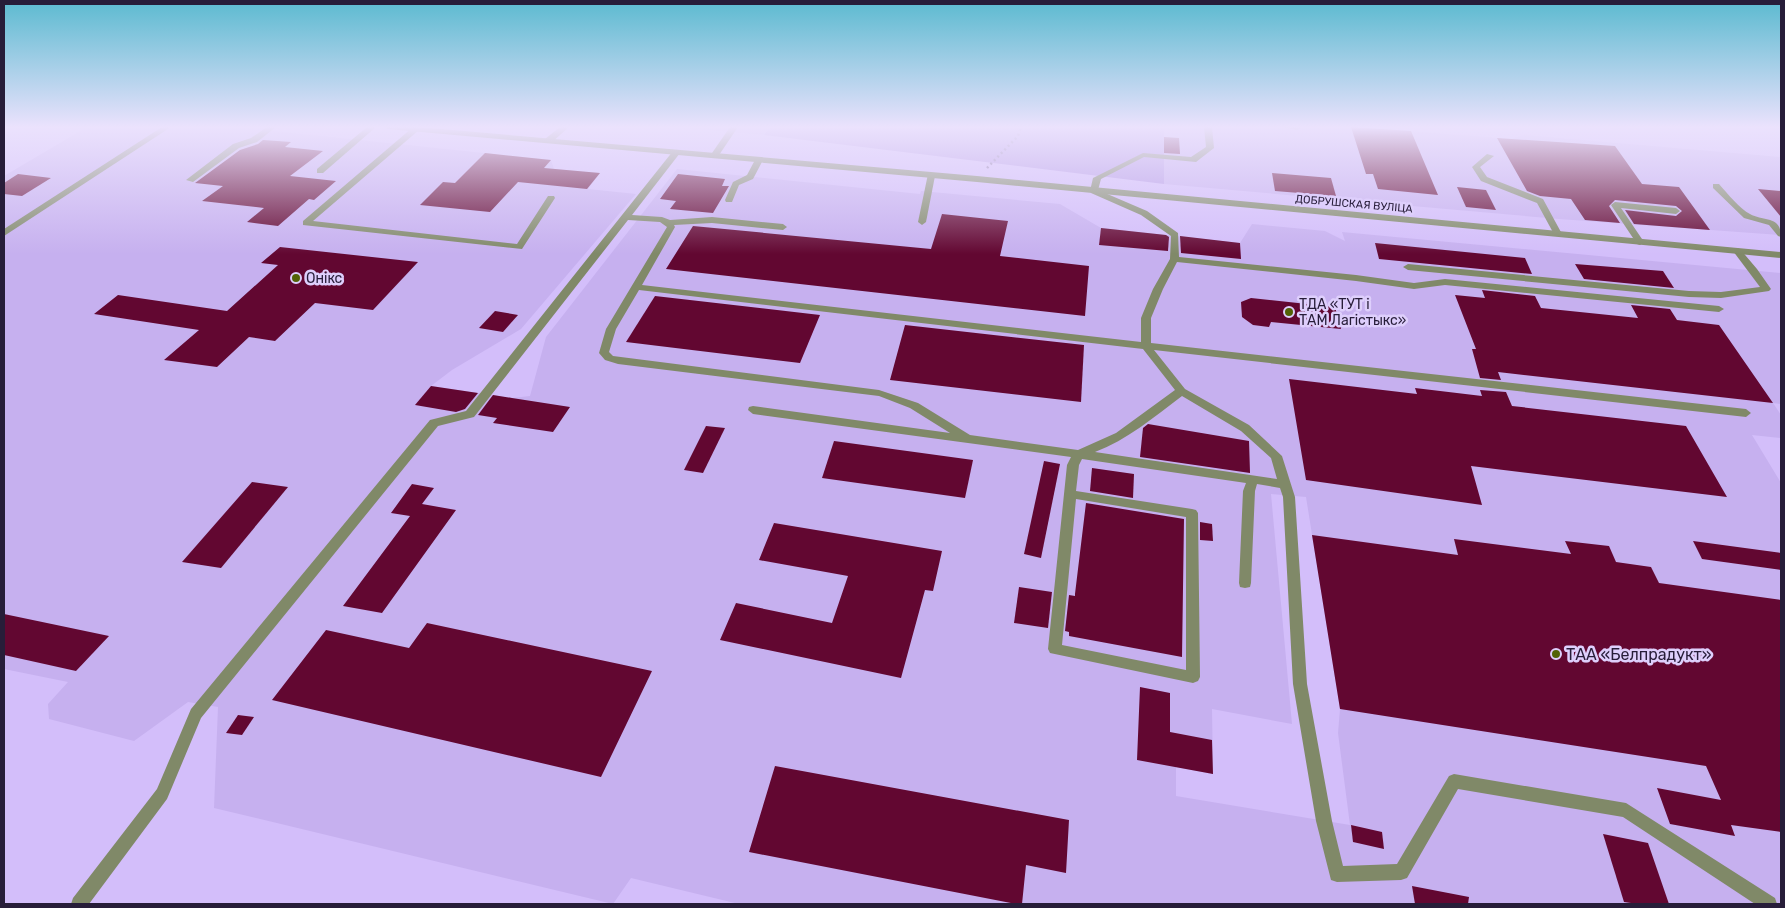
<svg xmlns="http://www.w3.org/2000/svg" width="1785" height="908" viewBox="0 0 1785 908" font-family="Rubik,sans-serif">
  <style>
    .built { fill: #c6b0ef; fill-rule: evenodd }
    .green { fill: #b398e4 }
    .building { fill: #620731 }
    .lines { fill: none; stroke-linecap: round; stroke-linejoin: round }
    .path { stroke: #8777a4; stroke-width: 2.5; stroke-dasharray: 2 3; stroke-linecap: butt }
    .service { fill: #808968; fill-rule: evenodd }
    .minor { fill: #808968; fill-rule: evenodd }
    .poi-dot { fill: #526206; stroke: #decffc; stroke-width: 2 }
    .labels { text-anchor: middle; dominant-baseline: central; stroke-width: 5; stroke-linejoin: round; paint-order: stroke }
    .far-street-label { font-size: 11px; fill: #271d39; stroke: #decffc }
    .poi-label { font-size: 14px; fill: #271d39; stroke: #decffc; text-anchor: start }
    .near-poi-label { font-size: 16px; fill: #271d39; stroke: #decffc; text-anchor: start }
  </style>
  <rect width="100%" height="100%" fill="#d3befa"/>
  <g class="built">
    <path d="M87,127H236L551,160L554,169L600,173L588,189L636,194L521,329L452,370L431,386L512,398L530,396L546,337L677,169L920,194L921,191L1060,204L1101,228L1240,243L1252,224L1325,231L1345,241L1342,232L1781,273V404L1773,403L1781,415V438L1752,435L1781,483V904H739L631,878L613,904L214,808L218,707L188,702L134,741L49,719L48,704L68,682L4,669V176ZM1271,494L1306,497L1340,709L1338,733L1350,825L1176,796V767L1213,774L1212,709L1292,724Z"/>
    <polygon points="679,127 769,127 764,135"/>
    <polygon points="1164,127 1358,127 1511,139 1524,135 1781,157 1781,235 1559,219 1164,184"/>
  </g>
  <polygon class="green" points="770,127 1164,127 1164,184 764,135"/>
  <g class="building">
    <polygon points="1351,127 1411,131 1438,195 1378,189 1373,174 1366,174"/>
    <polygon points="1164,137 1179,138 1180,154 1164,153"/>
    <polygon points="1497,138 1615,146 1642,184 1679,187 1710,230 1634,224 1625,210 1676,216 1682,211 1676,206 1615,200 1609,206 1620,223 1585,220 1571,199 1540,196 1527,191"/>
    <polygon points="263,140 291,142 285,147 323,151 290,176 336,181 314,200 309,199 278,226 247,222 264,208 202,201 223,186 195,183 240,150 258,144"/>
    <polygon points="485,153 551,160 544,168 600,173 587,189 518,182 490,212 420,205 443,182 455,183"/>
    <polygon points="1272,173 1331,178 1336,196 1275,191"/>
    <polygon points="18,174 51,178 22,196 4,194 4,183"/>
    <polygon points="678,174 725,179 722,186 729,186 713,213 670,209 676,201 660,199"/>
    <polygon points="1457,187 1486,190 1496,210 1466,207"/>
    <polygon points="1758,189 1781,191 1781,217"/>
    <polygon points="942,214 1008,221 1000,256 1089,266 1085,316 666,269 693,226 931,249"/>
    <polygon points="1101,228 1166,235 1169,237 1168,251 1099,245"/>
    <polygon points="1180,236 1240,243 1241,259 1181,253"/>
    <polygon points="1375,243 1525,258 1532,274 1379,259"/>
    <polygon points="280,247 418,262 373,310 315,303 275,341 249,337 217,367 164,360 199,330 94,314 118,295 227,311 278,265 261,263"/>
    <polygon points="1575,264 1663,271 1674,288 1584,279"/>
    <polygon points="1482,290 1535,296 1541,308 1638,318 1631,305 1670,309 1677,320 1719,325 1773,403 1498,372 1501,380 1480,378 1472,349 1476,349 1455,295 1485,298"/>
    <polygon points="655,296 820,315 800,363 626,342"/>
    <polygon points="1251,298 1335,307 1341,329 1271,322 1269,327 1253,325 1242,317 1241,302"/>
    <polygon points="495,311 518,315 503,332 479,328"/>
    <polygon points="905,325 1084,345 1081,402 890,380"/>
    <polygon points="1289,379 1417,394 1415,388 1482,396 1480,390 1506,392 1512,406 1686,426 1727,497 1471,466 1482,505 1306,480"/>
    <polygon points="431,386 478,393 465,409 456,412 415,405"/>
    <polygon points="493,395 512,398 570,407 553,432 493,423 497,418 478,415"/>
    <polygon points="1148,424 1249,441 1250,473 1140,457 1143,428"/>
    <polygon points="706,426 725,428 703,473 684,470"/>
    <polygon points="834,441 973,460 965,498 822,478"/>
    <polygon points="1044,461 1060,464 1041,558 1024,554"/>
    <polygon points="1092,468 1134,474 1133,498 1090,491"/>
    <polygon points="252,482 288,487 221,568 182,562"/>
    <polygon points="412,484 434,488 422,504 456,510 382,613 343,606 410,516 391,513"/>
    <polygon points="1086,503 1184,519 1182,657 1069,636 1069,632 1065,631 1069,595 1075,596 1075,594"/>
    <polygon points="1200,522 1212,524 1213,541 1200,540"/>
    <polygon points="774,523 942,551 933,591 925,590 901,678 720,640 736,603 832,623 848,576 759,560"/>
    <polygon points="1312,535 1458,555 1454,539 1571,554 1565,541 1609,546 1616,562 1651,567 1659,583 1781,600 1781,832 1731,825 1735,836 1670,824 1657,788 1721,800 1706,766 1340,709"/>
    <polygon points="1693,541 1781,553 1781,570 1702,559"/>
    <polygon points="1019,587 1052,592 1048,628 1014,623"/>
    <polygon points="4,614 109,636 76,671 4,655"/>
    <polygon points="427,623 652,671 601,777 272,700 326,630 409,648"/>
    <polygon points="1140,687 1170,693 1170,732 1212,740 1213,774 1137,760"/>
    <polygon points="238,715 254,717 242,735 226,733"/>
    <polygon points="775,766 1069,820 1066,873 1026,865 1022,904 1016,904 749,852"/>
    <polygon points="1351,825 1382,832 1384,849 1353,842"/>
    <polygon points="1603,834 1648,843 1669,904 1638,904 1624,902"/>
    <polygon points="1412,886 1469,897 1468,904 1415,904"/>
  </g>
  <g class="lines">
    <polyline class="path" points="987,168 1018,136 1021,127"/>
    <g class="service">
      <polygon points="162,127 171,127 4,236 4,229"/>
      <polygon points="267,127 276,127 257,142 239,148 193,182 186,180 233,144 251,138"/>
      <polygon points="367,127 376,127 323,173 317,173 317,169"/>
      <polygon points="560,127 569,127 551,143 545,143 545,139"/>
      <polygon points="730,127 738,127 717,158 711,158 710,156"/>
      <path d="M1204,127H1212L1214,148L1196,162L1144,157L1101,179L1098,190L1147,211L1178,233L1179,257L1356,275L1414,283L1445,279L1719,306L1724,309L1719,312L1445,285L1414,289L1356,281L1177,262L1163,289L1151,318V343L1746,409L1751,413L1746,417L1154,350L1185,389L1249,425L1282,456L1295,497L1307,684L1332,821L1343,866L1397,864L1449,776L1454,774L1626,803L1775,898L1777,904H1755L1623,817L1458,789L1407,878L1401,880L1337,882L1331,880L1316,821L1293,684L1283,497L1280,488L1257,484L1255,491L1251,583L1250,587L1245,588L1240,587L1239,583L1243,491L1246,483L1082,459L1079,465L1076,491L1192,509L1196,510L1198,513L1200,677L1198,681L1193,683L1050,653L1048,649L1067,465L1071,457L753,414L748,410L749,407L753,406L950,433L910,408L879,396L618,364L605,360L599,353L606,329L667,227L660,222L628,220L474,417L438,426L201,718L167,799L89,904H71L73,898L157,789L191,709L430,420L466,411L673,151L680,153L632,215L662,217L670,220L712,217L783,224L787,227L783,230L712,223L674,225L675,227L642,285L1141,342V318L1153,289L1170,259L1171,236L1141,215L1091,193L1090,191L1093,178L1143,153L1191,157L1206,147ZM639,290L1143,349L1175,390L1116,433L1078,450L970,435L918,403L879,390L613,356L609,352L616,329ZM1182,396L1241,431L1271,458L1277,479L1095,452C1127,440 1154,417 1182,396ZM1076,499L1186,517V670L1062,645Z"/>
      <polygon points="1281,127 1300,127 1301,128 1297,130"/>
      <polygon points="412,128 419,130 313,221 517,244 548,196 554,196 555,198 522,249 303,225 303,221"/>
      <polygon points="1487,154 1494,156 1480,167 1487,177 1543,199 1562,234 1561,236 1555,236 1537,203 1481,181 1472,167"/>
      <polygon points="756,158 763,160 753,179 739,185 732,202 726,202 725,200 733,182 747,175"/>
      <polygon points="928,174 935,176 926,222 922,225 918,222"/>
      <path d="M1713,184H1719C1727,193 1740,209 1750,214C1764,222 1781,215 1781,237L1778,236L1769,225L1744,218L1713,188Z"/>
      <polygon points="1615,202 1676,208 1680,211 1676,214 1621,208 1644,242 1640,245 1637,244 1611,205"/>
      <polygon points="1737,248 1740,249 1757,269 1771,289 1769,291 1721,298 1689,297 1408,270 1403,267 1408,264 1689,291 1721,292 1760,287 1733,251"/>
    </g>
    <polygon class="minor" points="384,127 418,127 977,176 1781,252 1781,258 977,182 388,129"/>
  </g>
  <linearGradient id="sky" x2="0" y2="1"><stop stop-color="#5bbad0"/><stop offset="0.5" stop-color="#ebe2fd"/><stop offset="1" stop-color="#ebe2fd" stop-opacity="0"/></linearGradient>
  <rect width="1785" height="254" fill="url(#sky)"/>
  <g class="poi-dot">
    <circle cx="296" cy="278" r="5"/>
    <circle cx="1289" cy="312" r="5"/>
    <circle cx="1556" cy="654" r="5"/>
  </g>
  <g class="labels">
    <g class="far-street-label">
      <text transform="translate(1354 204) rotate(5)">ДОБРУШСКАЯ ВУЛІЦА</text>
    </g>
    <g class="poi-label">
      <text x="306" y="278">Онікс</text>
      <text x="1299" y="304">ТДА «ТУТ і<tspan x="1299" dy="16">ТАМ Лагістыкс»</tspan></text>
    </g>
    <g class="near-poi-label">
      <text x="1566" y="654">ТАА «Белпрадукт»</text>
    </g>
  </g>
  <rect width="1785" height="908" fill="none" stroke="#271d39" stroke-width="10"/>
</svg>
